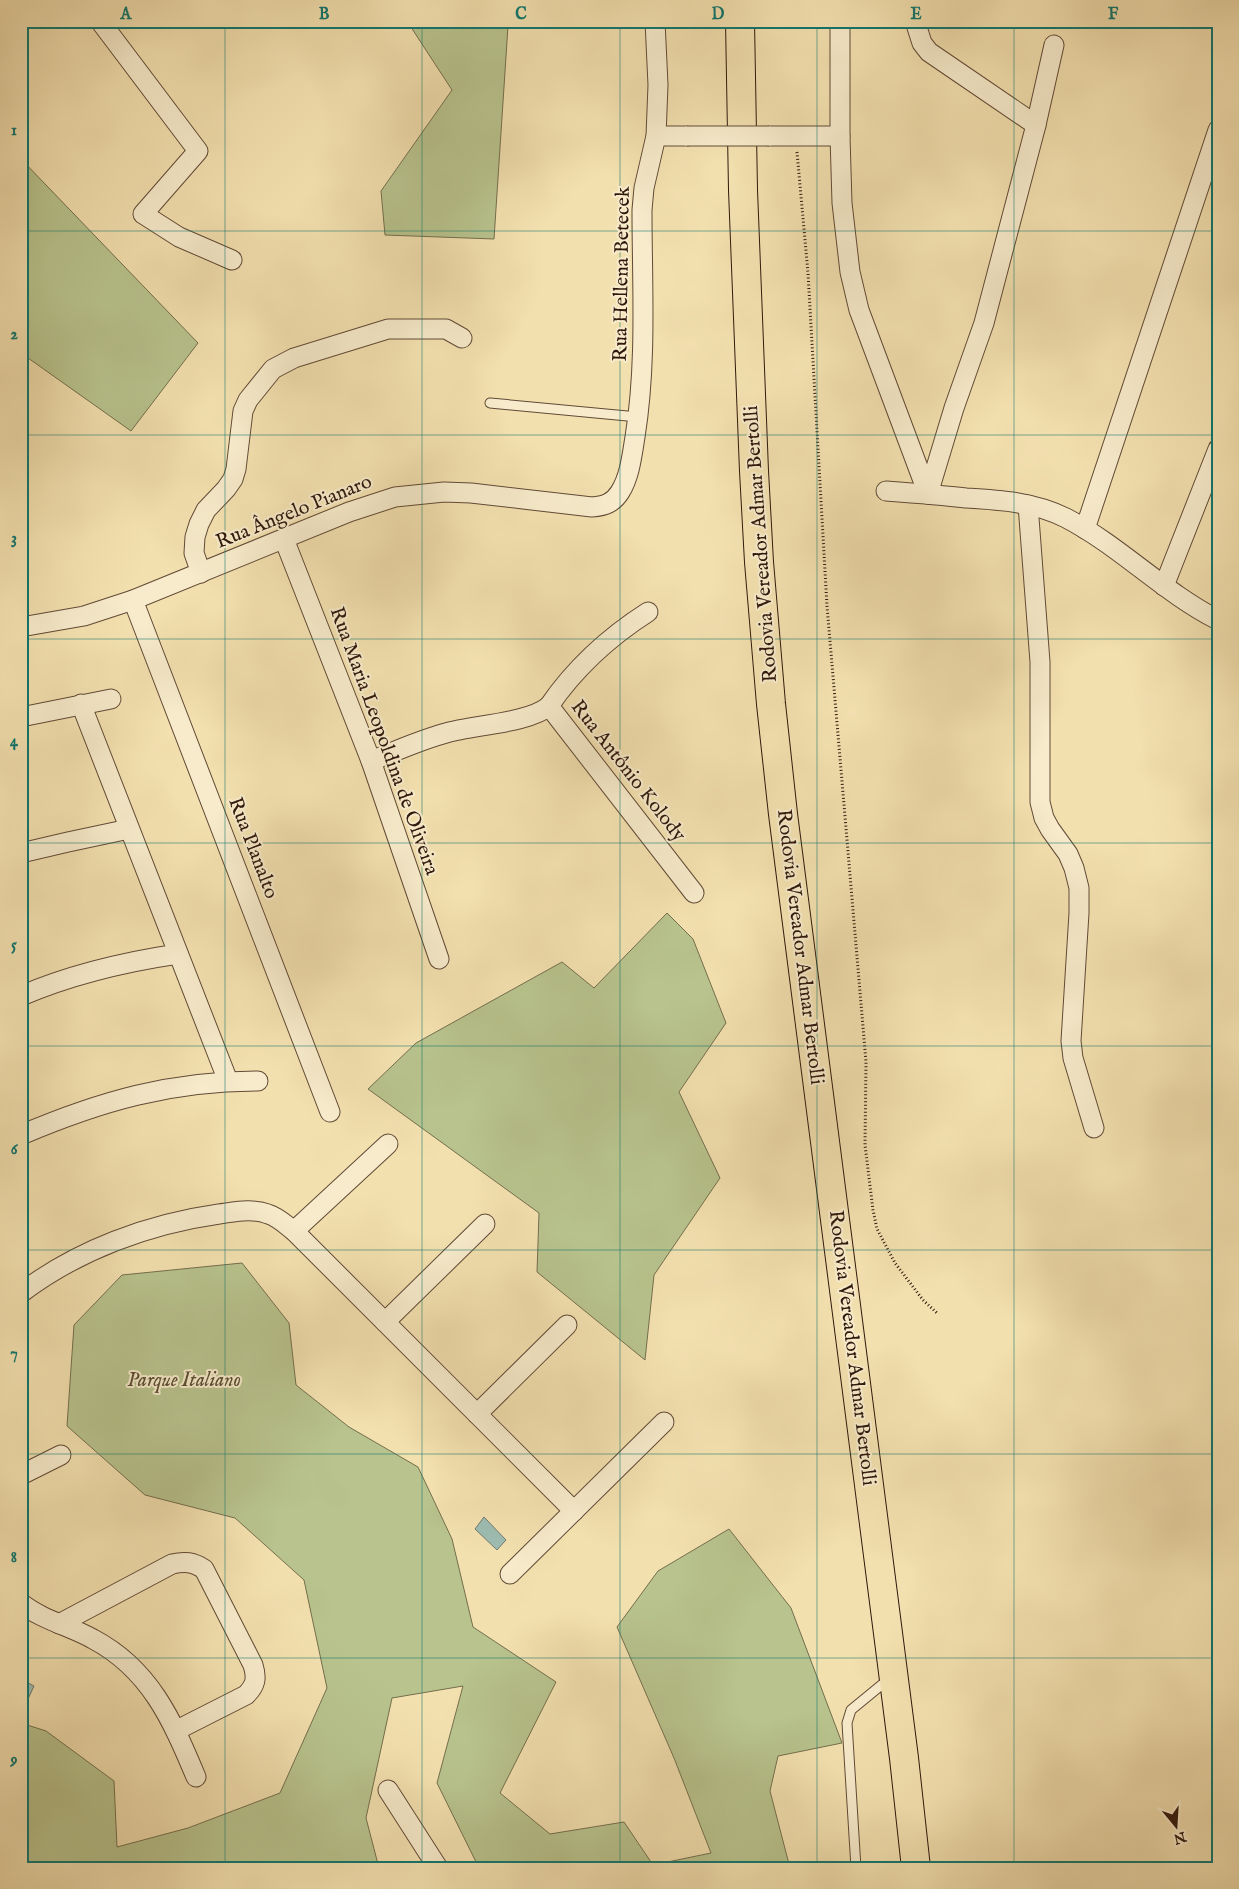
<svg xmlns="http://www.w3.org/2000/svg" width="1239" height="1889" viewBox="0 0 1239 1889" font-family="'IM FELL English',serif">
  <style>
    .green { fill: #b8c38d; stroke: #746e4d }
    .water { fill: #9dbcb1; stroke: #717a6f }
    .lines { fill: none; stroke-linecap: round; stroke-linejoin: round }
    .service-casing { stroke: #614a36; stroke-width: 11 }
    .minor-casing { stroke: #614a36; stroke-width: 21 }
    .trunk-casing { stroke: #30180d; stroke-width: 30 }
    .path { stroke: #30180d; stroke-width: 3; stroke-dasharray: 1 2.5; stroke-linecap: butt }
    .service { stroke: #f7ebcb; stroke-width: 9 }
    .minor { stroke: #f7ebcb; stroke-width: 19 }
    .trunk { stroke: #f3e0af; stroke-width: 28 }
    .minor-bridge-casing { stroke: #614a36; stroke-width: 21; stroke-linecap: butt }
    .minor-bridge { stroke: #f7ebcb; stroke-width: 19 }
    .grid { fill: none; stroke: #0f766e; stroke-width: 1; stroke-opacity: 0.55 }
    .labels { text-anchor: middle; dominant-baseline: central; stroke-width: 4; stroke-linejoin: round; paint-order: stroke }
    .street-label { font-size: 20px; fill: #30180d; stroke: #f7ebcb }
    .park-label { font-size: 20px; font-style: italic; fill: #594b33; stroke: #f7ebcb }
    .neatline { fill: none; stroke: #0f766e; stroke-width: 2 }
    .grid-label { font-size: 16px; text-anchor: middle; font-weight: bold; fill: #0f766e }
  </style>
  <rect width="100%" height="100%" fill="#f3e0af"/>
  <filter id="stains"><feTurbulence type="fractalNoise" baseFrequency=".004" numOctaves="4"/><feColorMatrix values="0 0 0 0 .2 0 0 0 0 .09 0 0 0 0 .02 0 0 0 .5 -.17"/></filter>
  <radialGradient id="worn" r=".72"><stop offset=".6" stop-color="#630" stop-opacity="0"/><stop offset="1" stop-color="#630" stop-opacity=".3"/></radialGradient>
  <g class="green">
    <polygon points="407,21 513,21 508,26 494,239 385,235 381,191 452,90"/>
    <polygon points="21,159 198,343 131,431 21,353"/>
    <polygon points="667,913 693,939 726,1023 679,1092 720,1178 654,1275 645,1360 537,1272 539,1213 368,1089 416,1043 562,962 594,988"/>
    <polygon points="242,1263 289,1323 296,1385 349,1427 418,1467 452,1539 473,1627 556,1682 500,1793 550,1834 624,1822 653,1865 711,1853 674,1758 617,1627 658,1571 729,1529 791,1608 842,1743 778,1756 770,1791 790,1868 479,1868 437,1783 463,1686 392,1698 366,1818 379,1868 21,1868 21,1723 46,1731 114,1781 117,1847 188,1828 280,1793 327,1688 304,1580 235,1518 145,1495 67,1426 74,1325 122,1275"/>
  </g>
  <g class="water">
    <polygon points="484,1517 506,1540 497,1550 475,1529"/>
    <polygon points="21,1679 34,1686 28,1699 21,1697"/>
  </g>
  <g class="lines">
    <defs>
      <g id="service">
        <polyline points="490,403 638,417"/>
        <polyline points="856,1868 847,1723 851,1710 890,1678"/>
      </g>
      <g id="minor">
        <polyline points="100,21 198,151 143,214 179,237 232,260"/>
        <polyline points="840,21 840,136 842,203 850,272 859,310 928,494"/>
        <polyline points="915,21 922,43 929,52 1036,125"/>
        <polyline points="656,136 687,136"/>
        <polyline points="769,136 840,136"/>
        <path d="M886,491C913,493 940,495 966,498C1000,500 1035,502 1066,518C1120,546 1163,592 1218,620"/>
        <polyline points="928,494 954,408 984,323 1036,125 1054,45"/>
        <polyline points="1028,505 1040,662 1040,802 1044,818 1050,829 1068,854 1074,868 1079,888 1079,913 1071,1041 1073,1058 1094,1128"/>
        <polyline points="1085,529 1218,130"/>
        <polyline points="284,539 371,761 439,959"/>
        <polyline points="201,573 194,553 195,537 199,524 206,510 226,489 233,479 236,469 243,411 248,400 273,369 294,358 388,329 446,329 462,338"/>
        <polyline points="1164,586 1218,449"/>
        <polyline points="133,600 330,1112"/>
        <path d="M21,627L84,616L133,600L349,512L395,497L444,492L471,493L592,507C605,506 613,503 620,492C630,476 632,455 635,437C647,362 642,285 642,210L644,188L656,136L658,85L655,21"/>
        <polyline points="81,704 228,1081"/>
        <path d="M549,706C575,668 609,637 648,612"/>
        <polyline points="21,717 111,699"/>
        <path d="M371,761C396,751 420,740 446,733C474,725 529,723 549,706L694,893"/>
        <polyline points="21,853 68,842 129,829"/>
        <path d="M21,996C72,974 124,962 178,954"/>
        <path d="M21,1135C101,1101 171,1081 258,1081"/>
        <polyline points="294,1231 388,1144"/>
        <path d="M21,1293C78,1250 148,1224 219,1214C235,1212 252,1208 268,1214C278,1217 286,1225 294,1231L574,1511"/>
        <polyline points="385,1322 485,1224"/>
        <polyline points="477,1414 567,1325"/>
        <polyline points="21,1475 61,1455"/>
        <polyline points="510,1574 664,1422"/>
        <path d="M21,1603C42,1620 70,1626 93,1639C150,1669 172,1720 196,1777"/>
        <path d="M59,1624L172,1564C185,1561 193,1562 204,1569L253,1665C257,1678 256,1685 246,1695L177,1730"/>
        <polyline points="388,1790 438,1868"/>
      </g>
      <polyline id="trunk" points="740,21 743,190 754,471 759,562 771,704 783,814 904,1758 916,1868"/>
    </defs>
    <use href="#service" class="service-casing"/>
    <use href="#minor" class="minor-casing"/>
    <use href="#trunk" class="trunk-casing"/>
    <polyline class="path" points="797,152 808,273 827,606 866,1062 865,1145 873,1210 877,1229 895,1263 923,1300 938,1314"/>
    <use href="#service" class="service"/>
    <use href="#minor" class="minor"/>
    <use href="#trunk" class="trunk"/>
    <defs>
      <polyline id="minor-bridge" points="687,136 769,136"/>
    </defs>
    <use href="#minor-bridge" class="minor-bridge-casing"/>
    <use href="#minor-bridge" class="minor-bridge"/>
  </g>
  <path class="grid" d="M225,21V1868M422,21V1868M620,21V1868M817,21V1868M1014,21V1868M21,231H1218M21,435H1218M21,639H1218M21,843H1218M21,1046H1218M21,1250H1218M21,1454H1218M21,1658H1218"/>
  <g class="labels">
    <g class="street-label">
      <text transform="translate(622 274) rotate(-89)">Rua Hellena Betecek</text>
      <text transform="translate(294 512) rotate(-22)">Rua Ângelo Pianaro</text>
      <text transform="translate(761 544) rotate(-94)">Rodovia Vereador Admar Bertolli</text>
      <text transform="translate(384 741) rotate(70)">Rua Maria Leopoldina de Oliveira</text>
      <text transform="translate(628 771) rotate(52)">Rua Antônio Kolody</text>
      <text transform="translate(253 848) rotate(69)">Rua Planalto</text>
      <text transform="translate(800 947) rotate(83)">Rodovia Vereador Admar Bertolli</text>
      <text transform="translate(852 1348) rotate(83)">Rodovia Vereador Admar Bertolli</text>
    </g>
    <g class="park-label">
      <text x="184" y="1380">Parque Italiano</text>
    </g>
  </g>
  <rect width="1239" height="1889" fill="none" stroke="#f3e0af" stroke-width="55"/>
  <g transform="translate(1176 1826) rotate(162)" stroke="#f7ebcb" stroke-width="4" paint-order="stroke">
  <path d="M0-4L9 19L0 12L-9 19Z" fill="#30180d"/>
  <text y="-8" font-size="14" font-weight="bold" text-anchor="middle" fill="#30180d">N</text>
  </g>
  <rect x="28" y="28" width="1184" height="1834" class="neatline"/>
  <g class="grid-label">
    <text x="126" y="19">A</text>
    <text x="324" y="19">B</text>
    <text x="521" y="19">C</text>
    <text x="718" y="19">D</text>
    <text x="916" y="19">E</text>
    <text x="1113" y="19">F</text>
    <text x="14" y="135">1</text>
    <text x="14" y="339">2</text>
    <text x="14" y="543">3</text>
    <text x="14" y="746">4</text>
    <text x="14" y="950">5</text>
    <text x="14" y="1154">6</text>
    <text x="14" y="1358">7</text>
    <text x="14" y="1562">8</text>
    <text x="14" y="1765">9</text>
  </g>
  <rect width="100%" height="100%" filter="url(#stains)"/>
  <rect width="100%" height="100%" fill="url(#worn)"/>
</svg>
